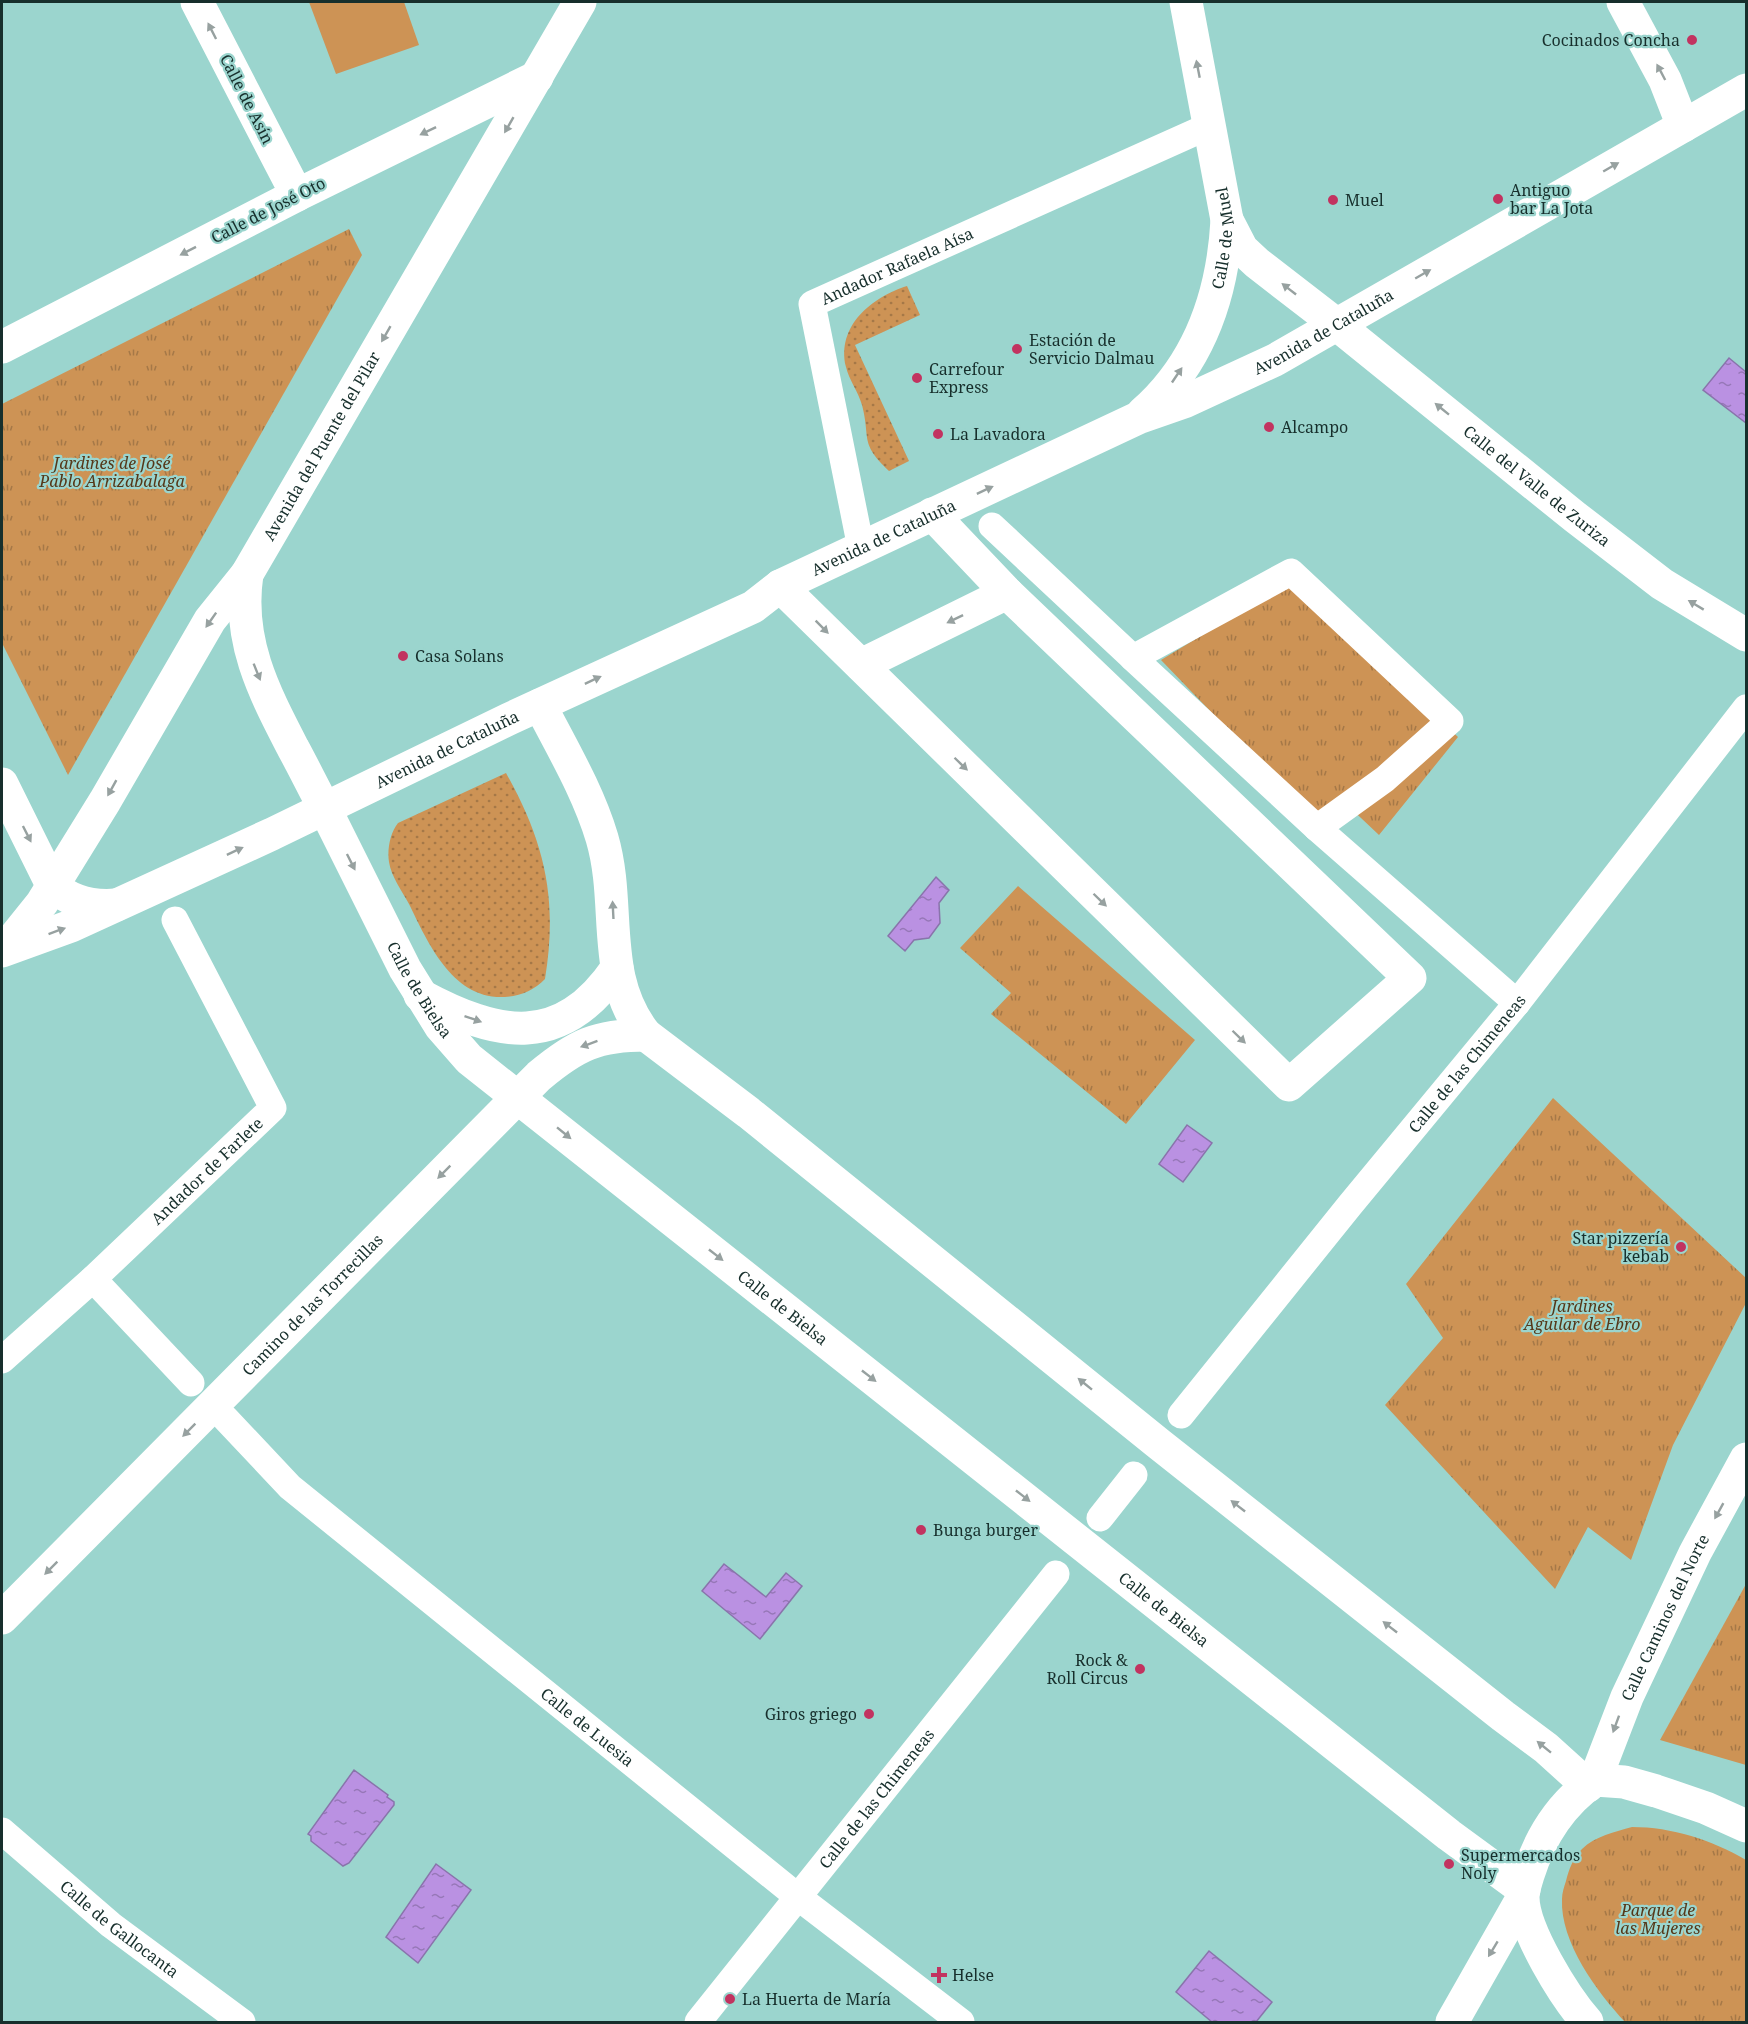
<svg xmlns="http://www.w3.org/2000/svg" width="1748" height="2024" viewBox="0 0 1748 2024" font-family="'Noto Serif',serif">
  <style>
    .grass { fill: url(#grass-dots) }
    .park { fill: url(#park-tufts) }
    .pitch { fill: #cd9355 }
    .water { fill: url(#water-ripples); stroke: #8974ab; stroke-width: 1.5 }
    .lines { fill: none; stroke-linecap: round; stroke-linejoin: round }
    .pedestrian { stroke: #fff; stroke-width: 27 }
    .minor { stroke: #fff; stroke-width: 33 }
    .tertiary { stroke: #fff; stroke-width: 33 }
    .secondary { stroke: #fff; stroke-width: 33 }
    .oneway { fill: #97a1a0 }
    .poi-dot { fill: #c23360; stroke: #9bd5ce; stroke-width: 2 }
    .labels { text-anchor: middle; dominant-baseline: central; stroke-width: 4.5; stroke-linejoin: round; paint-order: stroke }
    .poi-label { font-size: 16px; fill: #172f2c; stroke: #9bd5ce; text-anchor: start }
    .street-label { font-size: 16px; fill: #172f2c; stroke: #9bd5ce }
    .park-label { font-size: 16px; font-style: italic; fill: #553819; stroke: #9bd5ce }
  </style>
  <defs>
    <pattern id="grass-dots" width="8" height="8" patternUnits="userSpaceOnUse" patternTransform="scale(1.5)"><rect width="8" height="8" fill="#cd9355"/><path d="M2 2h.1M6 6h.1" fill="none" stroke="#a57847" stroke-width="1.8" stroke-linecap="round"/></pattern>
    <pattern id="park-tufts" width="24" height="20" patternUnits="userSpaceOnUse" patternTransform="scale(1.5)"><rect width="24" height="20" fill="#cd9355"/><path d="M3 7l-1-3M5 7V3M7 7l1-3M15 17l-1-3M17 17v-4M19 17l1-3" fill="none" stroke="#a57847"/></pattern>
    <pattern id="water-ripples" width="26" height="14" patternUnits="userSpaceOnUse" patternTransform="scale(1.5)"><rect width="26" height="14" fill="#ba91e2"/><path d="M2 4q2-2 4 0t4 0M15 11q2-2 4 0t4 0" fill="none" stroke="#9677b7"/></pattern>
  </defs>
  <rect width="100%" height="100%" fill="#9bd5ce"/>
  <g class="grass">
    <path d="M907,286L920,315L855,345L909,461L889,471C859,442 871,440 862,405C858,391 849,380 846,367C836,326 872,297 907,286Z"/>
    <path d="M506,773C545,843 558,899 545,979C534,990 521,996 505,997C453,1000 428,943 409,904C402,891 391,876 389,862C387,850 390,833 398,823Z"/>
  </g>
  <g class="park">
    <polygon points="349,229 362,255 68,775 2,643 2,404"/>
    <polygon points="1293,580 1458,737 1379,835 1343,801 1316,821 1161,660"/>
    <polygon points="1018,886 1195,1040 1126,1124 991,1014 1011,993 960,948"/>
    <polygon points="1553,1098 1746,1278 1746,1303 1673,1445 1631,1560 1588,1527 1555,1589 1385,1405 1443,1338 1406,1284"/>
    <polygon points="1746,1584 1746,1765 1660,1740"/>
    <path d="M1632,1827C1672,1827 1712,1840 1746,1860V2022H1625C1597,1992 1560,1942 1562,1899C1562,1893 1564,1887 1566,1881C1569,1869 1573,1858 1582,1849C1595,1836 1615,1832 1632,1827Z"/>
  </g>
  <polygon class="pitch" points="309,2 404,2 419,45 336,74"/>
  <g class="water">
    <polygon points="1729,358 1746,372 1746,423 1703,390"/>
    <polygon points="936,877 949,890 939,903 940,923 929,938 914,940 905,951 888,936"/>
    <polygon points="1187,1125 1212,1143 1183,1182 1159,1164"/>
    <polygon points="724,1564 766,1597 786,1573 802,1586 760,1639 702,1591"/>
    <polygon points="354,1770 388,1795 387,1797 394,1802 394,1805 349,1863 343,1866 311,1841 311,1836 308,1834"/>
    <polygon points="436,1864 471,1890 418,1963 386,1937"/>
    <polygon points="1209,1951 1272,2002 1256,2022 1212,2022 1176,1992"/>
  </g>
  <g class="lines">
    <g class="pedestrian">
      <polyline points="992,526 1133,658 1291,572 1450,721 1385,779 1317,828 1517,1003"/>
      <path id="s1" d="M861,548L812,304L1209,126"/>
      <polyline points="1133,658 1317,828"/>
      <polyline points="93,1279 191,1383"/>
      <path id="s2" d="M2,1360L93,1279L273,1108L175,920"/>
      <path id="s3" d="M1181,1415L1350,1205L1517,1003L1746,708"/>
      <path id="s4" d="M225,1418L290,1487L798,1897L961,2022"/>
      <polyline points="1100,1518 1134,1475"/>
      <path id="s5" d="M2,1831L111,1925L242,2022"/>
      <path id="s6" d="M698,2022L1056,1574"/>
    </g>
    <g class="minor">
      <polyline points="1623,2 1665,80 1683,126"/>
      <path id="s7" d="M1336,324L1575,517L1662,584L1746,635"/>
      <polyline points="2,347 297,195 197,2"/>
      <polyline points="780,586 1289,1085 1410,978 1007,593 932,514"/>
      <polyline points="861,665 1007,593"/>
      <path d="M2,784L52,885C70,902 92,907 116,905"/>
      <path id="s8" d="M2,1618L539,1076C576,1045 597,1035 646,1035"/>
      <path id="s9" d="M1595,1780L1627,1697L1695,1553L1746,1459"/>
      <polyline points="1452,2022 1522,1899"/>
    </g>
    <g class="tertiary">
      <polyline points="297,195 537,77"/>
      <path d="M540,705C562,748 588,791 602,838C622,906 599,977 646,1035L749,1113L1159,1444L1503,1716L1546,1748L1588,1786"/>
      <path id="s10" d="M325,809L405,969L441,1027L469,1059L1449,1835L1524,1890"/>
      <path d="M420,995C498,1037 561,1050 617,968"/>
      <path d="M1587,2022C1565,1997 1523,1930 1523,1897C1523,1890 1526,1882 1528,1875C1540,1837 1562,1803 1595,1780L1624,1782L1656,1791L1706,1808L1746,1826"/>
    </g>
    <g class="secondary">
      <polyline points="1227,220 1242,249 1257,263 1336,324"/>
      <path id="s11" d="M1143,413C1200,363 1223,293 1227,220L1186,2"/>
      <path d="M247,574C237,640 263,690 293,748C304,768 314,789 325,809"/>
      <path id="s12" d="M6,948L42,903L105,801L210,620L247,574L580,2"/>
      <path id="s13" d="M2,951L71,926L272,834L509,719L753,607L780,586L1138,418L1184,402L1275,360L1746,90"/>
    </g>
  </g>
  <defs><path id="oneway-solid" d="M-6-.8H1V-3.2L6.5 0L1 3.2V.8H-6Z" transform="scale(1.5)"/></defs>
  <g class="oneway">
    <use href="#oneway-solid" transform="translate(212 31) rotate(-117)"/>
    <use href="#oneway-solid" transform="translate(1198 69) rotate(-101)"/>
    <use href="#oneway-solid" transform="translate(1661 72) rotate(-118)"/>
    <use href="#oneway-solid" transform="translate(509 125) rotate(120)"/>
    <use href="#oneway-solid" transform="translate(428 131) rotate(154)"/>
    <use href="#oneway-solid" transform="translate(1611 167) rotate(-30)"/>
    <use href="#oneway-solid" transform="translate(188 251) rotate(153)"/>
    <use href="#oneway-solid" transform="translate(1423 274) rotate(-30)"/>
    <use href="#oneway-solid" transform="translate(1289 289) rotate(-142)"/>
    <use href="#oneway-solid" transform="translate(386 334) rotate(120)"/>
    <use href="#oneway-solid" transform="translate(1177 375) rotate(-56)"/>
    <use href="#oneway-solid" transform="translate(1442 409) rotate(-141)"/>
    <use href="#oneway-solid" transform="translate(985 490) rotate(-25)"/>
    <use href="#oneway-solid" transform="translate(1696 605) rotate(-149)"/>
    <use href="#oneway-solid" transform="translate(955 619) rotate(154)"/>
    <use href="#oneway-solid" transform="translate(211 620) rotate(125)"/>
    <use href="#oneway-solid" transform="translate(822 627) rotate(45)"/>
    <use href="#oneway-solid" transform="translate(257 672) rotate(68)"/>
    <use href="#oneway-solid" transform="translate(593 680) rotate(-25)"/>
    <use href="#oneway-solid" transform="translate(961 764) rotate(44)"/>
    <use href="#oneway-solid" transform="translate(112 788) rotate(119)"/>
    <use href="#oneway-solid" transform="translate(27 834) rotate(63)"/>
    <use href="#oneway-solid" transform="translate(235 851) rotate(-25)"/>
    <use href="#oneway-solid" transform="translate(351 862) rotate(63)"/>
    <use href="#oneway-solid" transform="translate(1100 900) rotate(44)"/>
    <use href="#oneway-solid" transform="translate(613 910) rotate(-93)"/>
    <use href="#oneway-solid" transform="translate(57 931) rotate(-20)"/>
    <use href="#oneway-solid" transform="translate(473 1019) rotate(19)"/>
    <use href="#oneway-solid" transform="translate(1239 1037) rotate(44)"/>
    <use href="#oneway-solid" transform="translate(589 1044) rotate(160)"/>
    <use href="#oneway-solid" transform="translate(564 1133) rotate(39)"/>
    <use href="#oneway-solid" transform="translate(444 1172) rotate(135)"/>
    <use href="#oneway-solid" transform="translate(716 1255) rotate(38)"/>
    <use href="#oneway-solid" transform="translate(869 1376) rotate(38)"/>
    <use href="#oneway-solid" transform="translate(1085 1384) rotate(-141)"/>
    <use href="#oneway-solid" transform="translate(189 1430) rotate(135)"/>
    <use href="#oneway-solid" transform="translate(1023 1496) rotate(38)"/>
    <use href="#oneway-solid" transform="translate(1238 1506) rotate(-142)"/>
    <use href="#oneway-solid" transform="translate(1719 1511) rotate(119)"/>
    <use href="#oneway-solid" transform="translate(51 1568) rotate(135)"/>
    <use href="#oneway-solid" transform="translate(1390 1627) rotate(-142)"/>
    <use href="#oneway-solid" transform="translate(1616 1724) rotate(110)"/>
    <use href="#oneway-solid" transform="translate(1544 1747) rotate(-141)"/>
    <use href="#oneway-solid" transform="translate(1493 1949) rotate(121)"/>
  </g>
  <g class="poi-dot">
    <circle cx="1692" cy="40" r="6"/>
    <circle cx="1498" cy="199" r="6"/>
    <circle cx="1333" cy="200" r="6"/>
    <circle cx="1017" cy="349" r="6"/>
    <circle cx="917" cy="378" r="6"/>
    <circle cx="1269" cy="427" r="6"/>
    <circle cx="938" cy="434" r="6"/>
    <circle cx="403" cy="656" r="6"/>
    <circle cx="1681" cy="1247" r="6"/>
    <circle cx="921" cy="1530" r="6"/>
    <circle cx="1140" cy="1669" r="6"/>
    <circle cx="869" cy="1714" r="6"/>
    <circle cx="1449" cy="1864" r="6"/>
    <path d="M936 1966h6v6h6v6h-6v6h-6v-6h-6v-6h6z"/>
    <circle cx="730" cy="1999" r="6"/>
  </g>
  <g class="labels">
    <g class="poi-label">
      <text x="1680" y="40" text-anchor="end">Cocinados Concha</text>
      <text x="1510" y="190">Antiguo<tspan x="1510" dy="18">bar La Jota</tspan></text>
      <text x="1345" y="200">Muel</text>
      <text x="1029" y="340">Estación de<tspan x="1029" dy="18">Servicio Dalmau</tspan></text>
      <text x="929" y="369">Carrefour<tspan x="929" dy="18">Express</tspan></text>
      <text x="1281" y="427">Alcampo</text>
      <text x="950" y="434">La Lavadora</text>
      <text x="415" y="656">Casa Solans</text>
      <text x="1669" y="1238" text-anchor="end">Star pizzería<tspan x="1669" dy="18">kebab</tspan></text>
      <text x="933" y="1530">Bunga burger</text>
      <text x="1128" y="1660" text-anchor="end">Rock &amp;<tspan x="1128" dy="18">Roll Circus</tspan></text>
      <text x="857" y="1714" text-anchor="end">Giros griego</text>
      <text x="1461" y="1855">Supermercados<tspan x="1461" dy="18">Noly</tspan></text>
      <text x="952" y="1975">Helse</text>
      <text x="742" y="1999">La Huerta de María</text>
    </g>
    <g class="street-label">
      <text transform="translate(247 99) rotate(63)">Calle de Asín</text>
      <text transform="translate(268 210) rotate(-27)">Calle de José Oto</text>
      <text stroke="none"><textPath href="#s11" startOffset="198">Calle de Muel</textPath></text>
      <text stroke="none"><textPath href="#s1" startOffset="342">Andador Rafaela Aísa</textPath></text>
      <text stroke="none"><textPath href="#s13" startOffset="1461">Avenida de Cataluña</textPath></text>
      <text stroke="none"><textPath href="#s12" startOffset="594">Avenida del Puente del Pilar</textPath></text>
      <text stroke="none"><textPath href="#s7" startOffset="258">Calle del Valle de Zuriza</textPath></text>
      <text stroke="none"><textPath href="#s13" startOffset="975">Avenida de Cataluña</textPath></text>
      <text stroke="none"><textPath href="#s13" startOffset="489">Avenida de Cataluña</textPath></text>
      <text stroke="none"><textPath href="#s10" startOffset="204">Calle de Bielsa</textPath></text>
      <text stroke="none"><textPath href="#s3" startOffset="453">Calle de las Chimeneas</textPath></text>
      <text stroke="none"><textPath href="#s2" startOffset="279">Andador de Farlete</textPath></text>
      <text stroke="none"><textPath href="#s8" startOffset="441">Camino de las Torrecillas</textPath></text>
      <text stroke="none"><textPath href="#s10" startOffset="690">Calle de Bielsa</textPath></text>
      <text stroke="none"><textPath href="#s10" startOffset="1176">Calle de Bielsa</textPath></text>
      <text stroke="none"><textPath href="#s9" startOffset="177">Calle Caminos del Norte</textPath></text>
      <text stroke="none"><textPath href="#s4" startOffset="477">Calle de Luesia</textPath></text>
      <text stroke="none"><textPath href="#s6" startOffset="286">Calle de las Chimeneas</textPath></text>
      <text stroke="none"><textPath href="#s5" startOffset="153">Calle de Gallocanta</textPath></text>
    </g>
    <g class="park-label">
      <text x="112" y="463">Jardines de José<tspan x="112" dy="18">Pablo Arrizabalaga</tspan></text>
      <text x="1582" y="1306">Jardines<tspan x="1582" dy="18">Aguilar de Ebro</tspan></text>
      <text x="1658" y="1910">Parque de<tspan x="1658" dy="18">las Mujeres</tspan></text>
    </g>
  </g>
  <rect width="1748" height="2024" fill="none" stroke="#172f2c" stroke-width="6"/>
</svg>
